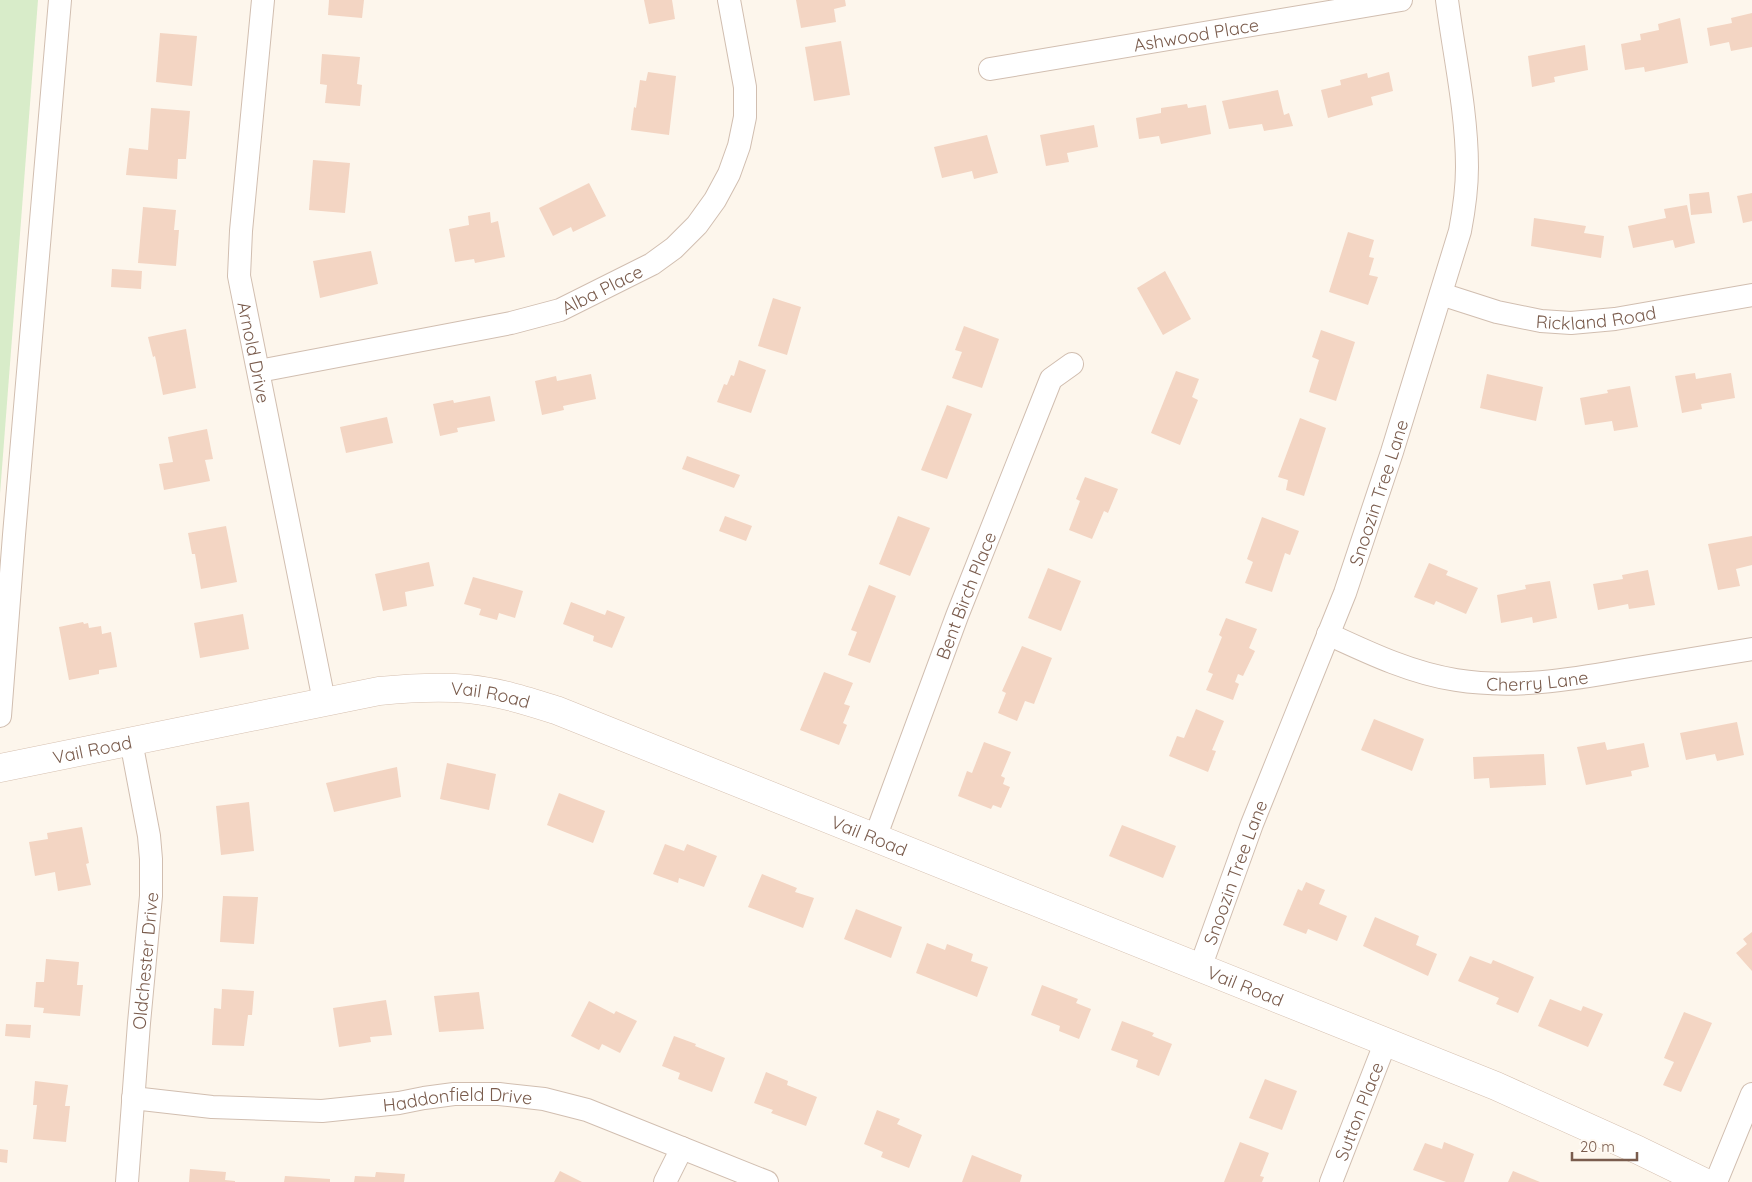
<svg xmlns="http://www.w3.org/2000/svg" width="1752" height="1182" viewBox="0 0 1752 1182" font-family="Quicksand,sans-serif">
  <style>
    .green { fill: #d8ecc9 }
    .building { fill: #f3d5c3 }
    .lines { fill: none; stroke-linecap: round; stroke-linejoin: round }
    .street-casing { stroke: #d1beb0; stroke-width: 24 }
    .secondary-casing { stroke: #d6c0b0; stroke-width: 29 }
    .street { stroke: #fff; stroke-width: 22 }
    .secondary { stroke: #fff; stroke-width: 28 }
    .labels { text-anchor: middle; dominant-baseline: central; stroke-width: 4; stroke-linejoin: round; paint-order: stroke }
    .street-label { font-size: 18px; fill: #7a5c4d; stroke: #fffaf3 }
  </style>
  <rect width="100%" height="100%" fill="#fdf6ec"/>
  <polygon class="green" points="0,0 38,0 0,494"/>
  <g class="building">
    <polygon points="329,0 364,0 362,18 328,15"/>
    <polygon points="644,0 672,0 675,19 649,24"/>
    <polygon points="796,0 845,0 846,6 834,9 836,22 801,28"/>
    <polygon points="1752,13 1752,47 1731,51 1729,42 1710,46 1707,28 1732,23 1731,18"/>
    <polygon points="1680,18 1688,63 1645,72 1644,67 1625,70 1621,44 1641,40 1640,34 1659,30 1658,24"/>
    <polygon points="160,33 197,36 192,86 156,82"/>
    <polygon points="841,41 850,95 814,101 805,47"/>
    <polygon points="1585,45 1588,70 1554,77 1555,82 1532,87 1528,56"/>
    <polygon points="322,54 360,57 357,84 362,85 360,106 325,103 327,85 320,84"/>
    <polygon points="648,72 676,76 669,135 631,130 634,107 636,108 640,80 646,81"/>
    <polygon points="1389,72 1393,91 1371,97 1373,105 1328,118 1321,90 1341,85 1340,80 1367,73 1368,78"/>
    <polygon points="1278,90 1284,115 1289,113 1293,126 1264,131 1262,124 1229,129 1222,101"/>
    <polygon points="1187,104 1188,108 1206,105 1211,134 1161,144 1159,136 1139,139 1136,118 1161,113 1161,108"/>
    <polygon points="151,108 190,111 186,159 178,159 177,179 126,175 129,148 148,150"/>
    <polygon points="1094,125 1098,147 1067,153 1069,162 1046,166 1040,135"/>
    <polygon points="987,135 998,173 974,179 972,171 942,178 934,147"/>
    <polygon points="313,160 350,163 345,213 309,210"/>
    <polygon points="589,183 606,216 573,232 571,227 553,236 539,208"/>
    <polygon points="1709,192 1712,213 1691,215 1689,194"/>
    <polygon points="1752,193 1752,221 1743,223 1737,196"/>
    <polygon points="1687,205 1695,243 1675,248 1673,240 1633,248 1628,226 1666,218 1664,209"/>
    <polygon points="143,207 176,210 174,230 179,230 176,266 138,263"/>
    <polygon points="490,212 491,223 498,221 505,257 475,263 474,259 455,262 449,229 469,225 468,216"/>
    <polygon points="1534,218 1586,226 1584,233 1604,236 1601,258 1531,246"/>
    <polygon points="1348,232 1374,240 1369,257 1374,258 1369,275 1378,277 1368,305 1329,292"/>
    <polygon points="371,251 378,284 320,298 313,261"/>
    <polygon points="112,269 142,271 141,289 111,287"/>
    <polygon points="1165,271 1191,319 1163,335 1137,288"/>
    <polygon points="773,298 801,307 787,355 758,346"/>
    <polygon points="964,326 999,339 982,388 952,378 962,352 955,350"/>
    <polygon points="186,329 196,388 163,395 155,356 153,357 148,337"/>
    <polygon points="1321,330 1355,342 1336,401 1309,392 1319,360 1312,357"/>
    <polygon points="739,360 766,370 751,413 717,402 724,384 727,385 731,375 734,376"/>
    <polygon points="1176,371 1199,379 1192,397 1198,400 1180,445 1151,433"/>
    <polygon points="1695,373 1696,379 1731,373 1735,398 1701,404 1702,409 1682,413 1675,376"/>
    <polygon points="591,374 596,399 563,406 564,410 542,415 535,381 556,376 557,381"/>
    <polygon points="1487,374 1543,387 1536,421 1480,408"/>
    <polygon points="1630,386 1638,427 1614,431 1612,421 1585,425 1580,398 1608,393 1607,390"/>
    <polygon points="490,396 495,421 457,428 458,432 440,436 433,404 453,400 454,403"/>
    <polygon points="947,405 972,414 947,479 921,470"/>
    <polygon points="387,417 393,443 346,453 340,427"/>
    <polygon points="1300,418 1326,428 1304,496 1286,490 1288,480 1278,477"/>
    <polygon points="207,429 213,459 205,460 210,481 164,490 159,464 173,462 168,437"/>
    <polygon points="687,456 740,475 734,488 682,469"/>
    <polygon points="1085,477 1118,489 1108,513 1104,511 1092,539 1069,530 1080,501 1076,499"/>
    <polygon points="725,516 752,526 746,541 719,531"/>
    <polygon points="898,516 930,528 910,576 879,564"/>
    <polygon points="1262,517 1299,531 1290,555 1285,553 1272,592 1245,583 1253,562 1247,559"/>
    <polygon points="226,526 237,582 201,589 195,554 192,554 188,533"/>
    <polygon points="1752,536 1752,565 1736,569 1740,586 1718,590 1708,544"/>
    <polygon points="429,562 434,586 405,592 407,606 383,611 375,574"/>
    <polygon points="1429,563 1448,571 1446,575 1478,588 1466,614 1436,601 1434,605 1414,597"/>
    <polygon points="1048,568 1081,581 1061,631 1028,618"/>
    <polygon points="1648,570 1655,605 1629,609 1628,604 1598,610 1593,584 1623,579 1622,575"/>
    <polygon points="473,577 523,591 515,618 499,613 497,620 479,615 481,609 464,604"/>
    <polygon points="1550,581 1557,618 1533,623 1532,617 1501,623 1497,595 1526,589 1525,585"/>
    <polygon points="869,585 896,596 870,663 848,655 857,632 851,630"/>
    <polygon points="571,602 605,615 607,610 625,617 612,648 593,641 594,636 563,624"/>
    <polygon points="243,614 249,649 200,658 194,623"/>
    <polygon points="1226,618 1257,629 1249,648 1255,651 1243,676 1238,674 1235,682 1239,684 1233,700 1206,690 1213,674 1208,672 1222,637 1219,635"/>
    <polygon points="83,622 84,624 88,623 89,628 101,626 102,634 111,632 117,667 99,670 99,674 69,680 59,627"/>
    <polygon points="1022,646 1052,658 1034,704 1025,701 1017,721 998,713 1006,693 1002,691"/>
    <polygon points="824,672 853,683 844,704 850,706 843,723 847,725 839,745 800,730"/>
    <polygon points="1196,709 1224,721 1212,750 1216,751 1208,772 1169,756 1177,736 1184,738"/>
    <polygon points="1374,719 1424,739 1412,771 1361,750"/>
    <polygon points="1737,722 1744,755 1717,761 1715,754 1686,760 1680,733"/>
    <polygon points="984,742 1011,752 1001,776 1005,778 1003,784 1010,787 1001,808 993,805 991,809 958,796 967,771 972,773"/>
    <polygon points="1605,742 1607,750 1644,743 1649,767 1631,771 1632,776 1586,785 1577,747"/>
    <polygon points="1544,754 1546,785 1490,788 1489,778 1474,779 1473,757"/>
    <polygon points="447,763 496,774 489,810 440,799"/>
    <polygon points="397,767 401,797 334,812 326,783"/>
    <polygon points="559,793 605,811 593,843 547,825"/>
    <polygon points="249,802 254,851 221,855 216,806"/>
    <polygon points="1122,825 1176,846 1163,878 1109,856"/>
    <polygon points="82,827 89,863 86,864 91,885 58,891 55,872 35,876 29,842 48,839 47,833"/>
    <polygon points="665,844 684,851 687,844 717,856 704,887 679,878 678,883 653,874"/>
    <polygon points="762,874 797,888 795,892 814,898 803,928 748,907"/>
    <polygon points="1306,882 1325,890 1319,904 1347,916 1337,941 1308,929 1306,934 1283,925 1298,889 1302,891"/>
    <polygon points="223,896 258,897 254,944 220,942"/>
    <polygon points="856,909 902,927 891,958 844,939"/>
    <polygon points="1375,917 1419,936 1416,945 1437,954 1428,976 1363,946"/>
    <polygon points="1752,932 1752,971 1736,953 1747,944 1743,939"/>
    <polygon points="927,943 945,950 947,944 973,954 971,961 988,967 977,997 916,973"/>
    <polygon points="1470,956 1491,964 1493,960 1534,977 1518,1013 1496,1004 1499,998 1458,981"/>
    <polygon points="46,959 79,962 77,985 83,985 80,1016 43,1013 44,1008 34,1007 36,982 44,982"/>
    <polygon points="1042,985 1078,999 1076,1003 1091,1009 1079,1039 1059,1031 1060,1026 1031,1015"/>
    <polygon points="222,989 254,991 252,1015 248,1015 244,1046 212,1045 214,1008 221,1009"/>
    <polygon points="479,992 484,1029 439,1032 434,996"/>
    <polygon points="1550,999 1581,1011 1583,1006 1603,1014 1588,1047 1538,1026"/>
    <polygon points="386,1000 392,1035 370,1037 371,1042 339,1047 333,1008"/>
    <polygon points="589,1001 614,1014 616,1011 637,1021 620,1053 602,1044 599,1050 571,1036"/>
    <polygon points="1684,1012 1712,1023 1681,1092 1663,1085 1674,1062 1664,1058"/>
    <polygon points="1122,1021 1154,1033 1152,1036 1172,1044 1159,1076 1136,1067 1138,1060 1111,1050"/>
    <polygon points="6,1024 31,1025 30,1038 5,1036"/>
    <polygon points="674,1036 696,1044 695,1046 725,1058 712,1092 678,1079 680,1073 662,1066"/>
    <polygon points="766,1072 788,1081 787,1085 817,1097 806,1126 771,1113 773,1110 754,1103"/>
    <polygon points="1265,1079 1297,1091 1282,1130 1249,1118"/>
    <polygon points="35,1081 68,1085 65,1106 70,1106 66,1142 33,1139 37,1105 33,1105"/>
    <polygon points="877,1110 900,1119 897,1124 922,1135 909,1168 881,1157 883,1152 864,1144"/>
    <polygon points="1240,1142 1269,1153 1260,1176 1264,1177 1262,1182 1224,1182"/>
    <polygon points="1444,1142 1474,1154 1464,1182 1446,1182 1413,1170 1425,1143 1442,1149"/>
    <polygon points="0,1149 8,1150 7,1163 0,1162"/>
    <polygon points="972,1155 1022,1175 1020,1182 962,1182"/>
    <polygon points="190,1169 226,1172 225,1180 235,1181 235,1182 189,1182"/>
    <polygon points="560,1171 582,1182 554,1182"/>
    <polygon points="1513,1171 1540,1182 1508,1182"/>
    <polygon points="376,1172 405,1174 404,1182 354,1182 355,1176 375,1177"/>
    <polygon points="285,1176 330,1179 330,1182 284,1182"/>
  </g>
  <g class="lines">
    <defs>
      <g id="street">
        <path id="s1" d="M263,0L241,231L239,276L324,701"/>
        <path id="s2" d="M990,69L1401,0"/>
        <path id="s3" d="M1441,294L1497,312L1541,321L1571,323L1615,319L1752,295"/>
        <path id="s4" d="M259,371L511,323L560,310L652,264L674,248L697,225L715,200L729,174L739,146L745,117V87L729,0"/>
        <path id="s5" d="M1328,634C1369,653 1411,673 1456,680C1513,689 1569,680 1625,670C1667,663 1710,656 1752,649"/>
        <polyline points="0,716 14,535 60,0"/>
        <path id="s6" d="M875,838L957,616L1051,379L1072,364"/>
        <path id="s7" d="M1200,968L1252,824L1345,593L1392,452L1460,231C1464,210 1467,189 1467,167C1467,112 1454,54 1447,0"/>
        <path id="s8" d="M133,1098L212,1107L322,1111L399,1103L424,1098L454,1094H499L544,1099L587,1110L767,1182"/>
        <path id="s9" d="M127,1182L139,1023L151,896V859L149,836L131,741"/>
        <polyline points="665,1182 682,1148"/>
        <path id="s10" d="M1331,1182L1386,1041"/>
        <polyline points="1716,1182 1752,1094"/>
      </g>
      <g id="secondary">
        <path id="s11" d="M0,768L379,691C409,688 439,686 469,689C499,692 527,701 556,710L1496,1086L1638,1150L1704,1182"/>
      </g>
    </defs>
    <use href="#street" class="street-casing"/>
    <use href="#secondary" class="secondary-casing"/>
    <use href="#street" class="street"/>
    <use href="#secondary" class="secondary"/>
  </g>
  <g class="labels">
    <g class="street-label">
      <text stroke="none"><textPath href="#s2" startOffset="209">Ashwood Place</textPath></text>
      <text stroke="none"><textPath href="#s4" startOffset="354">Alba Place</textPath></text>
      <text stroke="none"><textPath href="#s3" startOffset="159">Rickland Road</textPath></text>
      <text stroke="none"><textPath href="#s1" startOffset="355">Arnold Drive</textPath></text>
      <text stroke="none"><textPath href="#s7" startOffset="508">Snoozin Tree Lane</textPath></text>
      <text stroke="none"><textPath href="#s6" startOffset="259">Bent Birch Place</textPath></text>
      <text stroke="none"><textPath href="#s5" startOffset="218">Cherry Lane</textPath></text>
      <text stroke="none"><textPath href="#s11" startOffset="499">Vail Road</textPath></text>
      <text stroke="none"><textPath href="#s11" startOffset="94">Vail Road</textPath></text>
      <text stroke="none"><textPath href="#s11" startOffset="904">Vail Road</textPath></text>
      <text stroke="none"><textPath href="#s7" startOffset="102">Snoozin Tree Lane</textPath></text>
      <text stroke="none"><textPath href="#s9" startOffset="222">Oldchester Drive</textPath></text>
      <text stroke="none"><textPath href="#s11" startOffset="1309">Vail Road</textPath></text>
      <text stroke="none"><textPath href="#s8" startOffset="326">Haddonfield Drive</textPath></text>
      <text stroke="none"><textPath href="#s10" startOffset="76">Sutton Place</textPath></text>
    </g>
  </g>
  <path d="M1572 1152v8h65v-8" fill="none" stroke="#7a5c4d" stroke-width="2.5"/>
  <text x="1580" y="1152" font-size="15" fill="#7a5c4d" stroke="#fffaf3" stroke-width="4" paint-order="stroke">20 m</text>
</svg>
